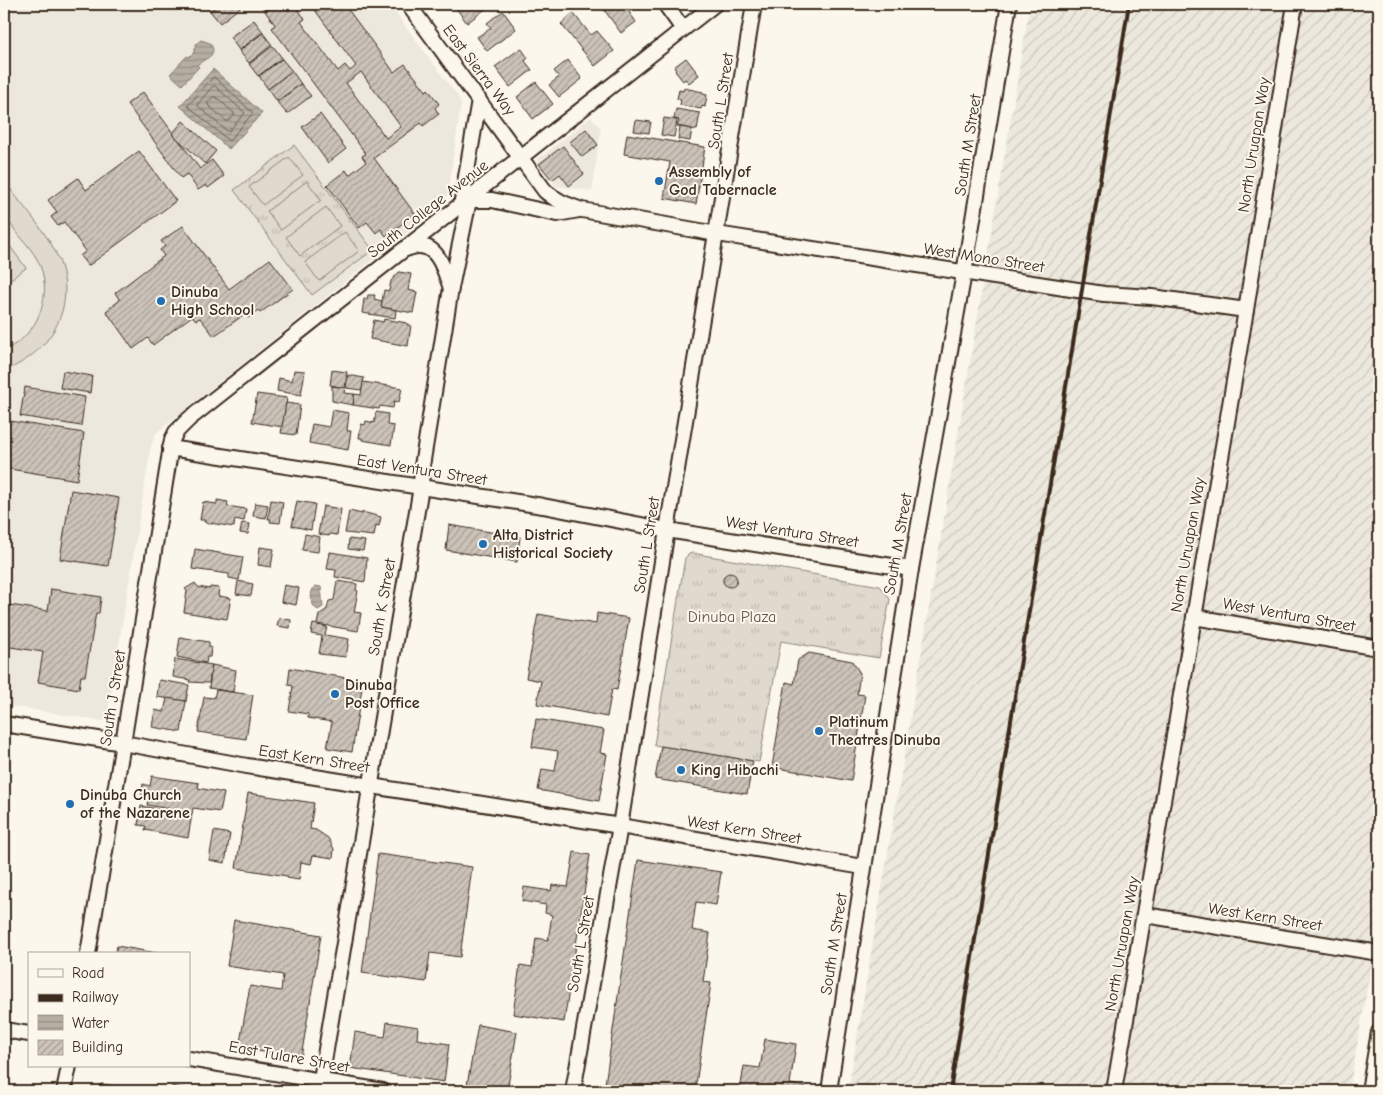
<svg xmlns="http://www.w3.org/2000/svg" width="1383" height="1095" viewBox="0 0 1383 1095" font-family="'Comic Neue',sans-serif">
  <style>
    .built { fill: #ede8dd }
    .industrial { fill: url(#industrial-furrows) }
    .grass { fill: url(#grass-tufts); stroke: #8d8276 }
    .pitch { fill: #dfd9ce; stroke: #8d8276 }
    .water { fill: url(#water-rules); stroke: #85796d }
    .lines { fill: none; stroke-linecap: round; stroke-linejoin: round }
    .shore { stroke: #6c5f53; stroke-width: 1 }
    .building { fill: url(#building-hatch); stroke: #3b2a1e; fill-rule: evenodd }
    .minor-casing { stroke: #3b2a1e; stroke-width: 18 }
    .minor { stroke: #fbf7ec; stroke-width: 14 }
    .rail { stroke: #3b2a1e; stroke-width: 4 }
    .poi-dot { fill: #1f6fb2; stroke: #fbf7ec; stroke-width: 2 }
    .labels { text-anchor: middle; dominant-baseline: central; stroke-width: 4; stroke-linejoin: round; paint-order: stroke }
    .street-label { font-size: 16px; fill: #3b2a1e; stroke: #fbf7ec }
    .poi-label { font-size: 16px; font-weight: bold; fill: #3b2a1e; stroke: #fbf7ec; text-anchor: start }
    .park-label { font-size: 16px; fill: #64564a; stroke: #fbf7ec }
  </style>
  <defs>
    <pattern id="industrial-furrows" width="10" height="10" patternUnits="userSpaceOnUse" patternTransform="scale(1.25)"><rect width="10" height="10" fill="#ede8dd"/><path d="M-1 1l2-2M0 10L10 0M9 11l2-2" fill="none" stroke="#ccc7bd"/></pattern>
    <pattern id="grass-tufts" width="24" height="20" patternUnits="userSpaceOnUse" patternTransform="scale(1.25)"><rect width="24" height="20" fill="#dfd9ce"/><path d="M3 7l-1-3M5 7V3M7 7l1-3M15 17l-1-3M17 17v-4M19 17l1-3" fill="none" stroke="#c0bab0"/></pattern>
    <pattern id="water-rules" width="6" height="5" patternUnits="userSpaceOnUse" patternTransform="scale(1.25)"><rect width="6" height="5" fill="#b6aea2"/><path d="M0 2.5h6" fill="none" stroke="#958e83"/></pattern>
    <pattern id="building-hatch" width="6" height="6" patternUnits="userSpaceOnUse" patternTransform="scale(1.25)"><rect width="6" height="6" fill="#ccc4b9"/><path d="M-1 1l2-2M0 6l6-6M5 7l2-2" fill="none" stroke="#a79f96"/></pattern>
  </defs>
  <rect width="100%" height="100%" fill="#fbf7ec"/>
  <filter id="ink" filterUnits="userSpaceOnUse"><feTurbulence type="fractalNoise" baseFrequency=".02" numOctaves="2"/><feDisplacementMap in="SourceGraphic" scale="10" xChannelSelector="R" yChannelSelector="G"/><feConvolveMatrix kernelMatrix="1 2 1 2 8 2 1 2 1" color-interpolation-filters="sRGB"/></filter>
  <g filter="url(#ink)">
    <g class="built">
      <polygon points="4,4 389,4 459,98 461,104 448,193 440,206 156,433 151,446 107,718 103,721 4,705"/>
      <polygon points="591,117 601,128 592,191 556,186 538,164 537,160"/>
    </g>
    <polygon class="industrial" points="1030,4 1379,4 1379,922 1349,1091 848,1091"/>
    <g class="grass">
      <polygon points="294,145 373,250 312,295 234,190"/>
      <polygon points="692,553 880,586 890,599 879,658 781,641 759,762 654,745 685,558 689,554"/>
    </g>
    <g class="pitch">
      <polygon points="289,157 303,175 263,205 249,187"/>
      <path d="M4,180C19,202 45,230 56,253C80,303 53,352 4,371V350C39,336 55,292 37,259C28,243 13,231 5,215C1,208 4,189 4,180Z"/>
      <polygon points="307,181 321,200 281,230 267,211"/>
      <polygon points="326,207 340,226 300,256 286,237"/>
      <polygon points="345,232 359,251 319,281 305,262"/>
      <polygon points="4,238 26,268 4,284"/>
    </g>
    <g class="water">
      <path d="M201,40L210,43C219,56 205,58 197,65L199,67L182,85L170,74L187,56L189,57L194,52L196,44Z"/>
      <polygon points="213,69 262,113 229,149 180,106"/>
      <path d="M315,586L321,587L323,607L318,610C310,606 309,591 315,586Z"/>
    </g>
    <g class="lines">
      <g class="shore">
        <polygon points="214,77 253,113 229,141 188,106"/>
        <polygon points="215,86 245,113 228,132 197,105 212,87"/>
        <polygon points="213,97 216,97 234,113 234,116 228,121 226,121 208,105 208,103"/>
      </g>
    </g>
    <g class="building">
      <polygon points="205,4 220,4 210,11"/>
      <polygon points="220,4 242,4 243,5 220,23 210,11"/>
      <path d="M266,4H294L305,19L301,22L338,71L345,65L350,71L356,66L315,10L323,4H344L394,72L405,64L426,91L428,89L439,104L435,108L439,114L423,126L421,123L374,158L415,214L386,236L381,229L376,233L367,222L359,228L327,185L346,170L349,175L366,162L362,156L366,154L272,28L275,25L262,7ZM361,72L401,127L386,138L346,83Z"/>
      <polygon points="461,4 486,4 488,7 467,23 456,8"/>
      <polygon points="600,4 628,4 630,7 627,9 636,22 621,33"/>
      <polygon points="503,11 516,29 487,51 477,37 491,28 487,23"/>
      <polygon points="573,13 591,35 597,31 614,51 595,66 561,24"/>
      <polygon points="254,20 263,32 239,50 230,37"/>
      <polygon points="263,33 272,45 249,63 239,51"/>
      <polygon points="273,46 282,58 258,76 249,64"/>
      <polygon points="521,48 528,58 525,61 532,70 510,87 495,67"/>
      <polygon points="686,58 699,75 689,83 685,79 683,81 675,71 676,70 674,67"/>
      <polygon points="282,59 292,71 268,89 259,76"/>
      <polygon points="568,60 582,79 559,97 549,85 559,77 554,71"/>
      <polygon points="292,71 301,84 277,101 268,89"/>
      <polygon points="536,82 553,104 533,119 517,97"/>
      <polygon points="301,84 311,96 287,114 277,102"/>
      <polygon points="684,88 703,92 703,94 707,95 705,107 702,106 701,109 680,105 681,100 677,99 679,90 683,91"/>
      <polygon points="143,92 173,133 172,134 178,139 200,169 212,160 224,176 208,188 206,185 198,190 187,174 181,178 127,104"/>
      <polygon points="676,109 700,113 697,130 677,126 679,120 674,119"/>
      <polygon points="320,114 346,149 328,163 302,127"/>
      <polygon points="664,118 677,120 674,137 661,135"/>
      <polygon points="636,120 651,122 649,133 634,131"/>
      <polygon points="183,121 216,151 205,164 172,134"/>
      <polygon points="680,127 692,129 690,141 678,139"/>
      <polygon points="586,129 598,145 582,157 570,142"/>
      <polygon points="627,134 705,147 696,204 664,198 670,162 624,154"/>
      <polygon points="563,146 584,174 569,186 560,174 552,180 539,164"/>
      <polygon points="139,151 176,201 88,266 80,256 86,251 64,222 58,226 51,217 57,212 48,200 78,178 86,190"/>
      <polygon points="183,226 229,289 270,259 293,289 260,313 258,310 248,318 245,314 214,336 200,318 196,320 192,316 153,345 148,338 133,349 106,311 120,300 115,293 164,256 160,250 165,246 161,241"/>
      <polygon points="399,272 411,274 408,290 417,292 413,313 381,307 384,290 389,291 391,281"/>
      <polygon points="368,295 375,295 374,299 382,301 381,307 396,310 395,318 362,313 364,299 367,299"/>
      <polygon points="384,319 407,323 407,325 411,325 408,346 370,339 374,320 383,322"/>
      <polygon points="294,370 305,371 301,395 277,391 279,378 292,381"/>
      <polygon points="332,370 347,372 345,388 330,385"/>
      <polygon points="63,371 92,376 90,393 60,388"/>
      <polygon points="348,375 364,378 362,390 346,388"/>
      <polygon points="363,382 402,388 399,402 394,401 393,408 380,406 379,409 353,405 354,394 361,395"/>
      <polygon points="332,386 345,388 344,393 354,394 353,405 332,401"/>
      <polygon points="25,387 85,397 81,426 20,416"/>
      <polygon points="257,394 287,398 283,427 252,422"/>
      <polygon points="286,403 300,405 296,435 281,433"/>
      <polygon points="332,410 349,413 347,431 351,431 348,450 309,443 312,424 329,427"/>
      <polygon points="376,412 388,414 387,425 394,426 391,445 362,440 362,438 359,438 361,424 365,425 366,421 374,423"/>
      <polygon points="4,420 84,433 77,480 4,468"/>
      <polygon points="71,490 119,498 108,566 60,559"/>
      <polygon points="217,500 228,502 227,506 246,509 244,521 235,519 234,527 204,522 205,520 200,520 203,502 217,504"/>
      <polygon points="271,500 283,502 280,523 270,522 271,519 268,519"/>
      <polygon points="297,501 315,504 311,530 292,526"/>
      <polygon points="255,503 268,505 266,518 253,516"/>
      <polygon points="323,506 341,509 337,535 330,534 329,536 318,534"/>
      <polygon points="349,511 362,514 362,512 381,517 379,526 376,525 374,536 345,533"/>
      <polygon points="242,523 250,524 248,534 240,533"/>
      <polygon points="449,525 520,537 517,562 446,550"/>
      <polygon points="305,534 320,537 318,552 302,550"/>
      <polygon points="349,539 365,541 363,551 348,549"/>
      <polygon points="260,547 274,549 271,567 258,565"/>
      <polygon points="195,549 243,557 239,580 229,578 229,574 192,569"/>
      <polygon points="330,552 367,558 365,582 335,577 336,570 327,569"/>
      <circle cx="730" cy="580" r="7"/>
      <polygon points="238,581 253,584 251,596 236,594"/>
      <polygon points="337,581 357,584 356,590 358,591 354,612 361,613 358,631 317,624 319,615 327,609 329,601 334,600"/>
      <polygon points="195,583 198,587 210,589 210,587 219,588 218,596 231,598 227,619 184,612 187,591 185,589"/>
      <polygon points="284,585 299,588 296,605 281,602"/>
      <polygon points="51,589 101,597 99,613 96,613 85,676 81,676 79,689 38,682 43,652 4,646 4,604 48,611"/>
      <polygon points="597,613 629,618 617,690 612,689 607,717 537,704 541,681 526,678 538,614 596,624"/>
      <polygon points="279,618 291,620 290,628 277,626"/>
      <polygon points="313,624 327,627 325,635 349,639 346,657 319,654 322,636 311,634"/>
      <polygon points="180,637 209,642 209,647 211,647 210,657 207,657 206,663 177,657"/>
      <polygon points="809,653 852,661 860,673 857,694 865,695 851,781 772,767 786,682 794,684 798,660"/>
      <polygon points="175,659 212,665 209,683 189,682 190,680 173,677"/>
      <polygon points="212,665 236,670 233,692 209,688"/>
      <polygon points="290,668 363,681 352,752 327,748 332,722 308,718 308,714 289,711 293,686 288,685"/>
      <polygon points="159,680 189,685 186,701 157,697"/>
      <polygon points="216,690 253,695 246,739 198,732 204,697 214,698"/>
      <polygon points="167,698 186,701 181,732 152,727 155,710 164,712"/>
      <polygon points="536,719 604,730 600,753 607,754 599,801 538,790 542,769 555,771 558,751 532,747"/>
      <polygon points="661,746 753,761 747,794 655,779"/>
      <polygon points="152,776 199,783 198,788 224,793 220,812 193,808 188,838 145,830 146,826 138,825 141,806 169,811 170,809 147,805 149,795 141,794 143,784 150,786"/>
      <polygon points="248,793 314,803 310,829 316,830 328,838 334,849 333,858 313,855 311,864 301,862 299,880 287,878 287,876 236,868"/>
      <polygon points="214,831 230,834 225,863 209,860"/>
      <polygon points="574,852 590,855 564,1022 513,1014 520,965 532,967 536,938 548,940 552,915 545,913 546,905 522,901 524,887 551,891 552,885 568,887"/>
      <polygon points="378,854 472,867 460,957 430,953 426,982 362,973"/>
      <polygon points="638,860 721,872 716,905 696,902 692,930 710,933 703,982 711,983 695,1091 604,1091"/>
      <polygon points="234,920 321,935 301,1058 239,1048 250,986 281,991 283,975 227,966"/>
      <polygon points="117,946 162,954 115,954"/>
      <polygon points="387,1022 418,1027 417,1039 449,1044 444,1082 350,1068 355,1032 385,1037"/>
      <polygon points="478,1025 517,1032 507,1091 467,1085"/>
      <polygon points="765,1039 796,1044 790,1084 806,1087 806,1091 740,1091 744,1066 760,1068"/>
      <polygon points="102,1084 124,1087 124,1091 96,1091 98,1086"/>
      <polygon points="172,1086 188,1089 188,1091 172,1091"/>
    </g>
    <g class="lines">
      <defs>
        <g id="minor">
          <path d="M408,4L545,191C556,201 568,205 582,210L717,234L1071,289L1104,294L1152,297L1246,310"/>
          <polyline points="665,4 683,29"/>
          <polyline points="469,200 492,200 557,214 579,210"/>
          <polyline points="461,206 479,100"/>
          <path d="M406,249C409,248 414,246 418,246C439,245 445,273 451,288"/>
          <polyline points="170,448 543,506 667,530 911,569"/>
          <polyline points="1194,617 1379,648"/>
          <polyline points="4,724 123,743 247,766 620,826 863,867"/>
          <polyline points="1145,915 1379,953"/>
          <polyline points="88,954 123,743 172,440 176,432 189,419 715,4"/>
          <polyline points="4,1030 29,1034"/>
          <polyline points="189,1059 383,1091"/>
          <polyline points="64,1091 69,1066"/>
          <polyline points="319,1091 421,487 422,466 451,288 469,200"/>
          <polyline points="573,1091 620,826 667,530 754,4"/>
          <polyline points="829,1091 911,569 964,273 1009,4"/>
          <polyline points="1114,1091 1246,310 1295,4"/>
          <polyline points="1369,1091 1379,1032"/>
        </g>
      </defs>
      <use href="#minor" class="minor-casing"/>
      <use href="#minor" class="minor"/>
      <polyline class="rail" points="950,1091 1129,4"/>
    </g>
  </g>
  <g class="poi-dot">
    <circle cx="659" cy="181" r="5"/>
    <circle cx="161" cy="301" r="5"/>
    <circle cx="483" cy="544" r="5"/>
    <circle cx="335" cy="694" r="5"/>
    <circle cx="819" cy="731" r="5"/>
    <circle cx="681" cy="770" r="5"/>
    <circle cx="70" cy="804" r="5"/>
  </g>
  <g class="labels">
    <g class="street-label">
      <text transform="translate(479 70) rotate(53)">East Sierra Way</text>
      <text transform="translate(721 101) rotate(-81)">South L Street</text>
      <text transform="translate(968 145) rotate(-81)">South M Street</text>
      <text transform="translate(1254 145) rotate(-81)">North Uruapan Way</text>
      <text transform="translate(428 209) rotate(-38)">South College Avenue</text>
      <text transform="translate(984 258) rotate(9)">West Mono Street</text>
      <text transform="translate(422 470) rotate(9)">East Ventura Street</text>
      <text transform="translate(792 532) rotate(9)">West Ventura Street</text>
      <text transform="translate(898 544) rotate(-80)">South M Street</text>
      <text transform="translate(647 545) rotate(-81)">South L Street</text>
      <text transform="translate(1188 545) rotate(-80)">North Uruapan Way</text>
      <text transform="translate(382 607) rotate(-80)">South K Street</text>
      <text transform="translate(1289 615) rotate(10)">West Ventura Street</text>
      <text transform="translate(113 698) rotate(-81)">South J Street</text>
      <text transform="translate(314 759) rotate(9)">East Kern Street</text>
      <text transform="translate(744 830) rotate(9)">West Kern Street</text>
      <text transform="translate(1265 917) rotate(9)">West Kern Street</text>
      <text transform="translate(581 944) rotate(-80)">South L Street</text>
      <text transform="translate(834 944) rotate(-81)">South M Street</text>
      <text transform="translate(1122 944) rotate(-80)">North Uruapan Way</text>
      <text transform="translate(289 1057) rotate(10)">East Tulare Street</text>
    </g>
    <g class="poi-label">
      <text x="669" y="172">Assembly of<tspan x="669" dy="18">God Tabernacle</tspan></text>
      <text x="171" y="292">Dinuba<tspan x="171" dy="18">High School</tspan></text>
      <text x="493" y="535">Alta District<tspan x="493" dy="18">Historical Society</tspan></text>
      <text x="345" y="685">Dinuba<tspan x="345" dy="18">Post Office</tspan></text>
      <text x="829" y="722">Platinum<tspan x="829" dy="18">Theatres Dinuba</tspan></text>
      <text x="691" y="770">King Hibachi</text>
      <text x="80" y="795">Dinuba Church<tspan x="80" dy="18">of the Nazarene</tspan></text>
    </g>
    <g class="park-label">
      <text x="732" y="617">Dinuba Plaza</text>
    </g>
  </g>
  <rect width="1383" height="1095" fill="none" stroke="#fbf7ec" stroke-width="20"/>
  <rect x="10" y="10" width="1363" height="1075" fill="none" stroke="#3b2a1e" stroke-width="2" filter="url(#ink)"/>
  <rect x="28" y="952" width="162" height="115" fill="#fbf7ec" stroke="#aea59a"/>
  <rect x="38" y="969" width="25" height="8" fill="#fbf7ec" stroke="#aea59a"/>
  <text x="72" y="978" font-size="15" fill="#3b2a1e">Road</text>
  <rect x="38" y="994" width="25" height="8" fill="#3b2a1e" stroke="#aea59a"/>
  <text x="72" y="1002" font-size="15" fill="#3b2a1e">Railway</text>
  <rect x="38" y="1015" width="25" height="15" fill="url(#water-rules)" stroke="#aea59a"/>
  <text x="72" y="1028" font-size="15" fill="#3b2a1e">Water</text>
  <rect x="38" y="1040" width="25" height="15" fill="url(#building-hatch)" stroke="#aea59a"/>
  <text x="72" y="1052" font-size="15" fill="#3b2a1e">Building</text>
</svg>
